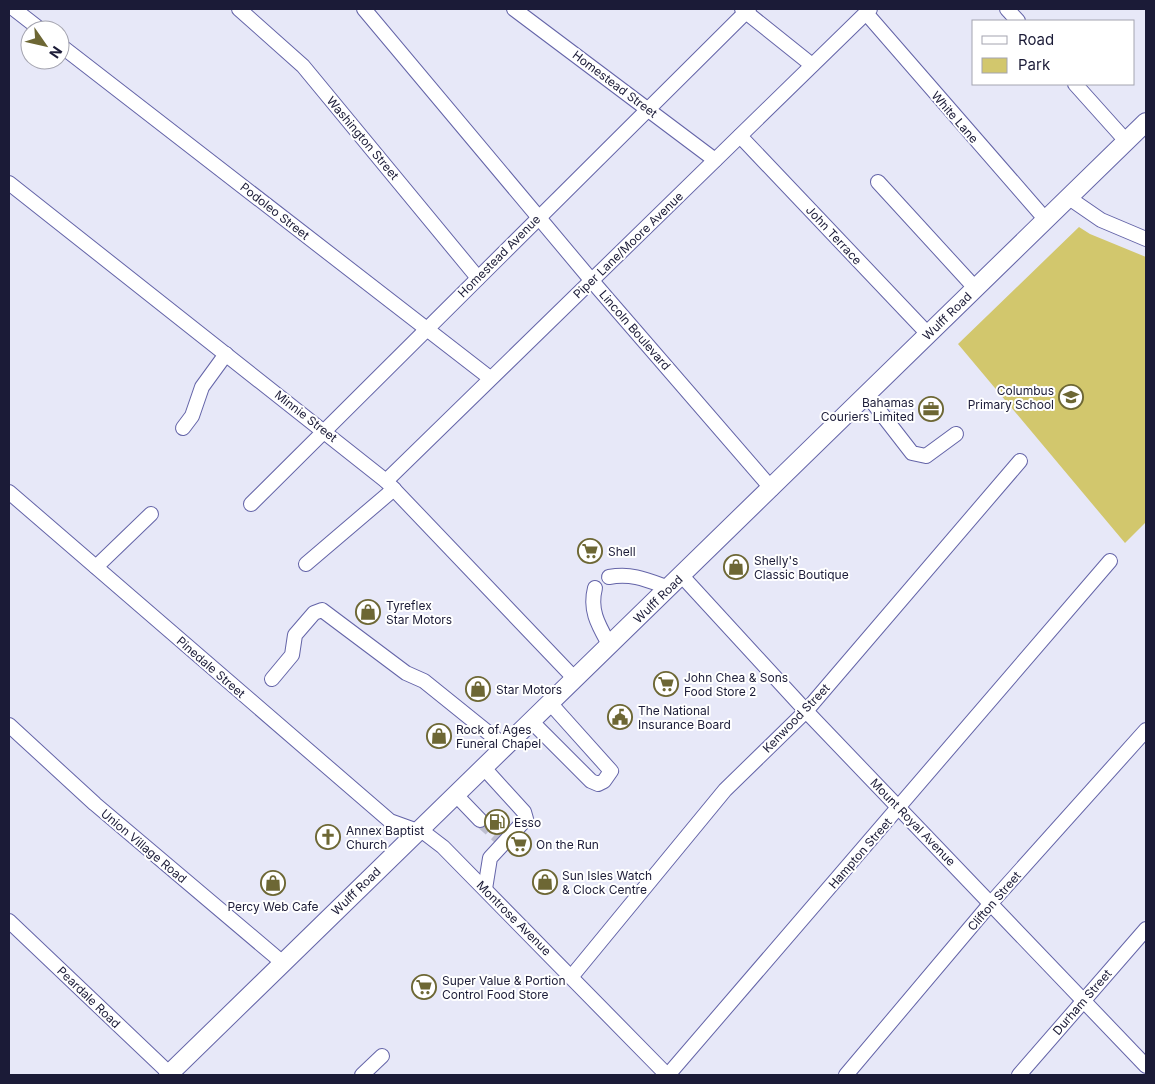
<svg xmlns="http://www.w3.org/2000/svg" width="1155" height="1084" viewBox="0 0 1155 1084" font-family="Inter,sans-serif">
  <style>
    .green { fill: #d2c76d }
    .lines { fill: none; stroke-linecap: round; stroke-linejoin: round }
    .minor-tunnel { stroke: #bebfd1; stroke-width: 14; stroke-dasharray: 14 7; stroke-linecap: butt }
    .minor-casing { stroke: #6464a8; stroke-width: 16 }
    .major-casing { stroke: #6464a8; stroke-width: 20 }
    .minor { stroke: #fff; stroke-width: 14 }
    .major { stroke: #fff; stroke-width: 18 }
    .labels { text-anchor: middle; dominant-baseline: central; stroke-width: 4; stroke-linejoin: round; paint-order: stroke }
    .street-label { font-size: 12px; fill: #1b1b37; stroke: #fff }
    .poi-label { font-size: 12px; fill: #1b1b37; stroke: #fff; text-anchor: start }
  </style>
  <rect width="100%" height="100%" fill="#e7e8f8"/>
  <polygon class="green" points="1079,227 1090,234 1146,257 1146,522 1125,543 958,344"/>
  <g class="lines">
    <polyline class="minor-tunnel" points="480,820 500,838"/>
    <defs>
      <g id="minor">
        <polyline points="14,9 41,30"/>
        <polyline points="239,9 303,66 478,278"/>
        <polyline points="364,9 592,281 772,489"/>
        <polyline points="514,9 715,160"/>
        <polyline points="742,9 812,65"/>
        <polyline points="1007,9 1018,21"/>
        <polyline points="866,13 1046,220"/>
        <polyline points="60,45 490,378"/>
        <polyline points="1075,84 1127,142"/>
        <polyline points="740,136 928,334"/>
        <polyline points="878,182 976,289"/>
        <polyline points="9,183 386,481 575,679"/>
        <polyline points="1069,198 1101,220 1146,239"/>
        <polyline points="867,395 912,453 926,456 956,434"/>
        <polyline points="183,428 192,416 202,387 226,354"/>
        <polyline points="386,481 870,9"/>
        <polyline points="9,492 390,821 426,834 443,847 667,1075"/>
        <polyline points="251,504 749,9"/>
        <polyline points="306,564 394,489"/>
        <polyline points="96,567 151,514"/>
        <polyline points="682,576 806,711 1146,1066"/>
        <path d="M609,577C633,573 647,580 669,588"/>
        <path d="M595,588C589,611 599,626 610,646"/>
        <polyline points="272,679 292,655 295,635 314,613 322,610 406,673 424,681 506,747"/>
        <polyline points="532,722 591,781 598,784 604,781 611,771 550,703"/>
        <polyline points="9,725 95,804 283,963"/>
        <polyline points="484,768 524,812 526,819 490,858 485,889"/>
        <polyline points="456,795 480,820"/>
        <polyline points="9,921 170,1074"/>
        <polyline points="572,976 725,790 806,711 1020,461"/>
        <polyline points="362,1075 382,1056"/>
        <polyline points="668,1075 1110,561"/>
        <polyline points="846,1075 991,903 1146,730"/>
        <polyline points="1019,1075 1146,929"/>
      </g>
      <polyline id="major" points="168,1075 1146,122"/>
    </defs>
    <use href="#minor" class="minor-casing"/>
    <use href="#major" class="major-casing"/>
    <use href="#minor" class="minor"/>
    <use href="#major" class="major"/>
  </g>
  <defs>
    <symbol id="school-ring" viewBox="-11 -11 22 22"><circle r="9.5" fill="#fff" stroke="#6d6734" stroke-width="1.5"/><path d="M0-5L7-2L0 1L-7-2ZM-4 1L0 2.5L4 1V4Q0 6-4 4Z" fill="#6d6734"/></symbol>
    <symbol id="office-ring" viewBox="-11 -11 22 22"><circle r="9.5" fill="#fff" stroke="#6d6734" stroke-width="1.5"/><path d="M-6-3h4V-5.5h4V-3h4V5H-6ZM-1-4.5V-3h2v-1.5ZM-6 0V1H6V0Z" fill="#6d6734"/></symbol>
    <symbol id="supermarket-ring" viewBox="-11 -11 22 22"><circle r="9.5" fill="#fff" stroke="#6d6734" stroke-width="1.5"/><path d="M-6-5.5h2.5l.6 2H6L4.5 2H-2.5L-4.4-4H-6ZM-1.5 3.2a1.3 1.3 0 1 0 .1 0ZM3 3.2a1.3 1.3 0 1 0 .1 0Z" fill="#6d6734"/></symbol>
    <symbol id="shop-ring" viewBox="-11 -11 22 22"><circle r="9.5" fill="#fff" stroke="#6d6734" stroke-width="1.5"/><path d="M-5-2.5h2.3a2.7 3.5 0 0 1 5.4 0H5L5.5 6h-11ZM-1.5-2.5h3a1.5 2.3 0 0 0-3 0Z" fill="#6d6734"/></symbol>
    <symbol id="civic-ring" viewBox="-11 -11 22 22"><circle r="9.5" fill="#fff" stroke="#6d6734" stroke-width="1.5"/><path d="M-.6-6.5H3V-4.5H.6V-3L4-1V1h2V6H-6V1h2V-1L-.6-3ZM-1.2 2.5V6h2.4V2.5Z" fill="#6d6734"/></symbol>
    <symbol id="fuel-ring" viewBox="-11 -11 22 22"><circle r="9.5" fill="#fff" stroke="#6d6734" stroke-width="1.5"/><path d="M-5.5-6h7V0h2V4h1.3V-2.5L3-4.5l.8-.8L6-3V5H2.5V1h-1V6h-7ZM-4.2-4.7v3.2H.2V-4.7Z" fill="#6d6734"/></symbol>
    <symbol id="church-ring" viewBox="-11 -11 22 22"><circle r="9.5" fill="#fff" stroke="#6d6734" stroke-width="1.5"/><path d="M-1.2-6h2.4v3.5h3.3v2.4h-3.3V6h-2.4V-.1h-3.3v-2.4h3.3Z" fill="#6d6734"/></symbol>
  </defs>
  <g fill-rule="evenodd">
    <use href="#school-ring" x="1057" y="383" width="28" height="28"/>
    <use href="#office-ring" x="917" y="395" width="28" height="28"/>
    <use href="#supermarket-ring" x="576" y="537" width="28" height="28"/>
    <use href="#shop-ring" x="722" y="553" width="28" height="28"/>
    <use href="#shop-ring" x="354" y="598" width="28" height="28"/>
    <use href="#supermarket-ring" x="652" y="670" width="28" height="28"/>
    <use href="#shop-ring" x="464" y="675" width="28" height="28"/>
    <use href="#civic-ring" x="606" y="703" width="28" height="28"/>
    <use href="#shop-ring" x="425" y="722" width="28" height="28"/>
    <use href="#fuel-ring" x="483" y="808" width="28" height="28"/>
    <use href="#church-ring" x="314" y="823" width="28" height="28"/>
    <use href="#supermarket-ring" x="505" y="830" width="28" height="28"/>
    <use href="#shop-ring" x="531" y="868" width="28" height="28"/>
    <use href="#shop-ring" x="259" y="869" width="28" height="28"/>
    <use href="#supermarket-ring" x="410" y="973" width="28" height="28"/>
  </g>
  <g class="labels">
    <g class="street-label">
      <text transform="translate(615 84) rotate(37)">Homestead Street</text>
      <text transform="translate(955 117) rotate(49)">White Lane</text>
      <text transform="translate(363 138) rotate(50)">Washington Street</text>
      <text transform="translate(275 211) rotate(38)">Podoleo Street</text>
      <text transform="translate(834 235) rotate(47)">John Terrace</text>
      <text transform="translate(628 245) rotate(-44)">Piper Lane/Moore Avenue</text>
      <text transform="translate(499 256) rotate(-45)">Homestead Avenue</text>
      <text transform="translate(947 316) rotate(-44)">Wulff Road</text>
      <text transform="translate(635 330) rotate(49)">Lincoln Boulevard</text>
      <text transform="translate(306 416) rotate(38)">Minnie Street</text>
      <text transform="translate(658 599) rotate(-44)">Wulff Road</text>
      <text transform="translate(211 667) rotate(41)">Pinedale Street</text>
      <text transform="translate(796 718) rotate(-46)">Kenwood Street</text>
      <text transform="translate(913 822) rotate(46)">Mount Royal Avenue</text>
      <text transform="translate(144 846) rotate(40)">Union Village Road</text>
      <text transform="translate(860 853) rotate(-49)">Hampton Street</text>
      <text transform="translate(356 891) rotate(-44)">Wulff Road</text>
      <text transform="translate(994 901) rotate(-49)">Clifton Street</text>
      <text transform="translate(514 918) rotate(45)">Montrose Avenue</text>
      <text transform="translate(89 997) rotate(44)">Peardale Road</text>
      <text transform="translate(1082 1002) rotate(-49)">Durham Street</text>
    </g>
    <g class="poi-label">
      <text x="1054" y="390" text-anchor="end">Columbus<tspan x="1054" dy="14">Primary School</tspan></text>
      <text x="914" y="402" text-anchor="end">Bahamas<tspan x="914" dy="14">Couriers Limited</tspan></text>
      <text x="608" y="551">Shell</text>
      <text x="754" y="560">Shelly's<tspan x="754" dy="14">Classic Boutique</tspan></text>
      <text x="386" y="605">Tyreflex<tspan x="386" dy="14">Star Motors</tspan></text>
      <text x="684" y="677">John Chea &amp; Sons<tspan x="684" dy="14">Food Store 2</tspan></text>
      <text x="496" y="689">Star Motors</text>
      <text x="638" y="710">The National<tspan x="638" dy="14">Insurance Board</tspan></text>
      <text x="456" y="729">Rock of Ages<tspan x="456" dy="14">Funeral Chapel</tspan></text>
      <text x="514" y="822">Esso</text>
      <text x="346" y="830">Annex Baptist<tspan x="346" dy="14">Church</tspan></text>
      <text x="536" y="844">On the Run</text>
      <text x="562" y="875">Sun Isles Watch<tspan x="562" dy="14">&amp; Clock Centre</tspan></text>
      <text x="273" y="906" text-anchor="middle">Percy Web Cafe</text>
      <text x="442" y="980">Super Value &amp; Portion<tspan x="442" dy="14">Control Food Store</tspan></text>
    </g>
  </g>
  <rect width="1155" height="1084" fill="none" stroke="#1b1b37" stroke-width="20"/>
  <rect x="972" y="20" width="162" height="65" fill="#ffffff" stroke="#a4a4af"/>
  <rect x="982" y="36" width="25" height="8" fill="#ffffff" stroke="#a4a4af"/>
  <text x="1018" y="45" font-size="15" fill="#1b1b37">Road</text>
  <rect x="982" y="58" width="25" height="15" fill="#d2c76d" stroke="#a4a4af"/>
  <text x="1018" y="70" font-size="15" fill="#1b1b37">Park</text>
  <g transform="translate(45 45) rotate(124)"><circle r="24" fill="#ffffff" stroke="#a4a4af"/>
  <path d="M0-4L9 19L0 12L-9 19Z" fill="#6d6734"/>
  <text y="-8" font-size="14" font-weight="bold" text-anchor="middle" fill="#1b1b37">N</text>
  </g>
</svg>
